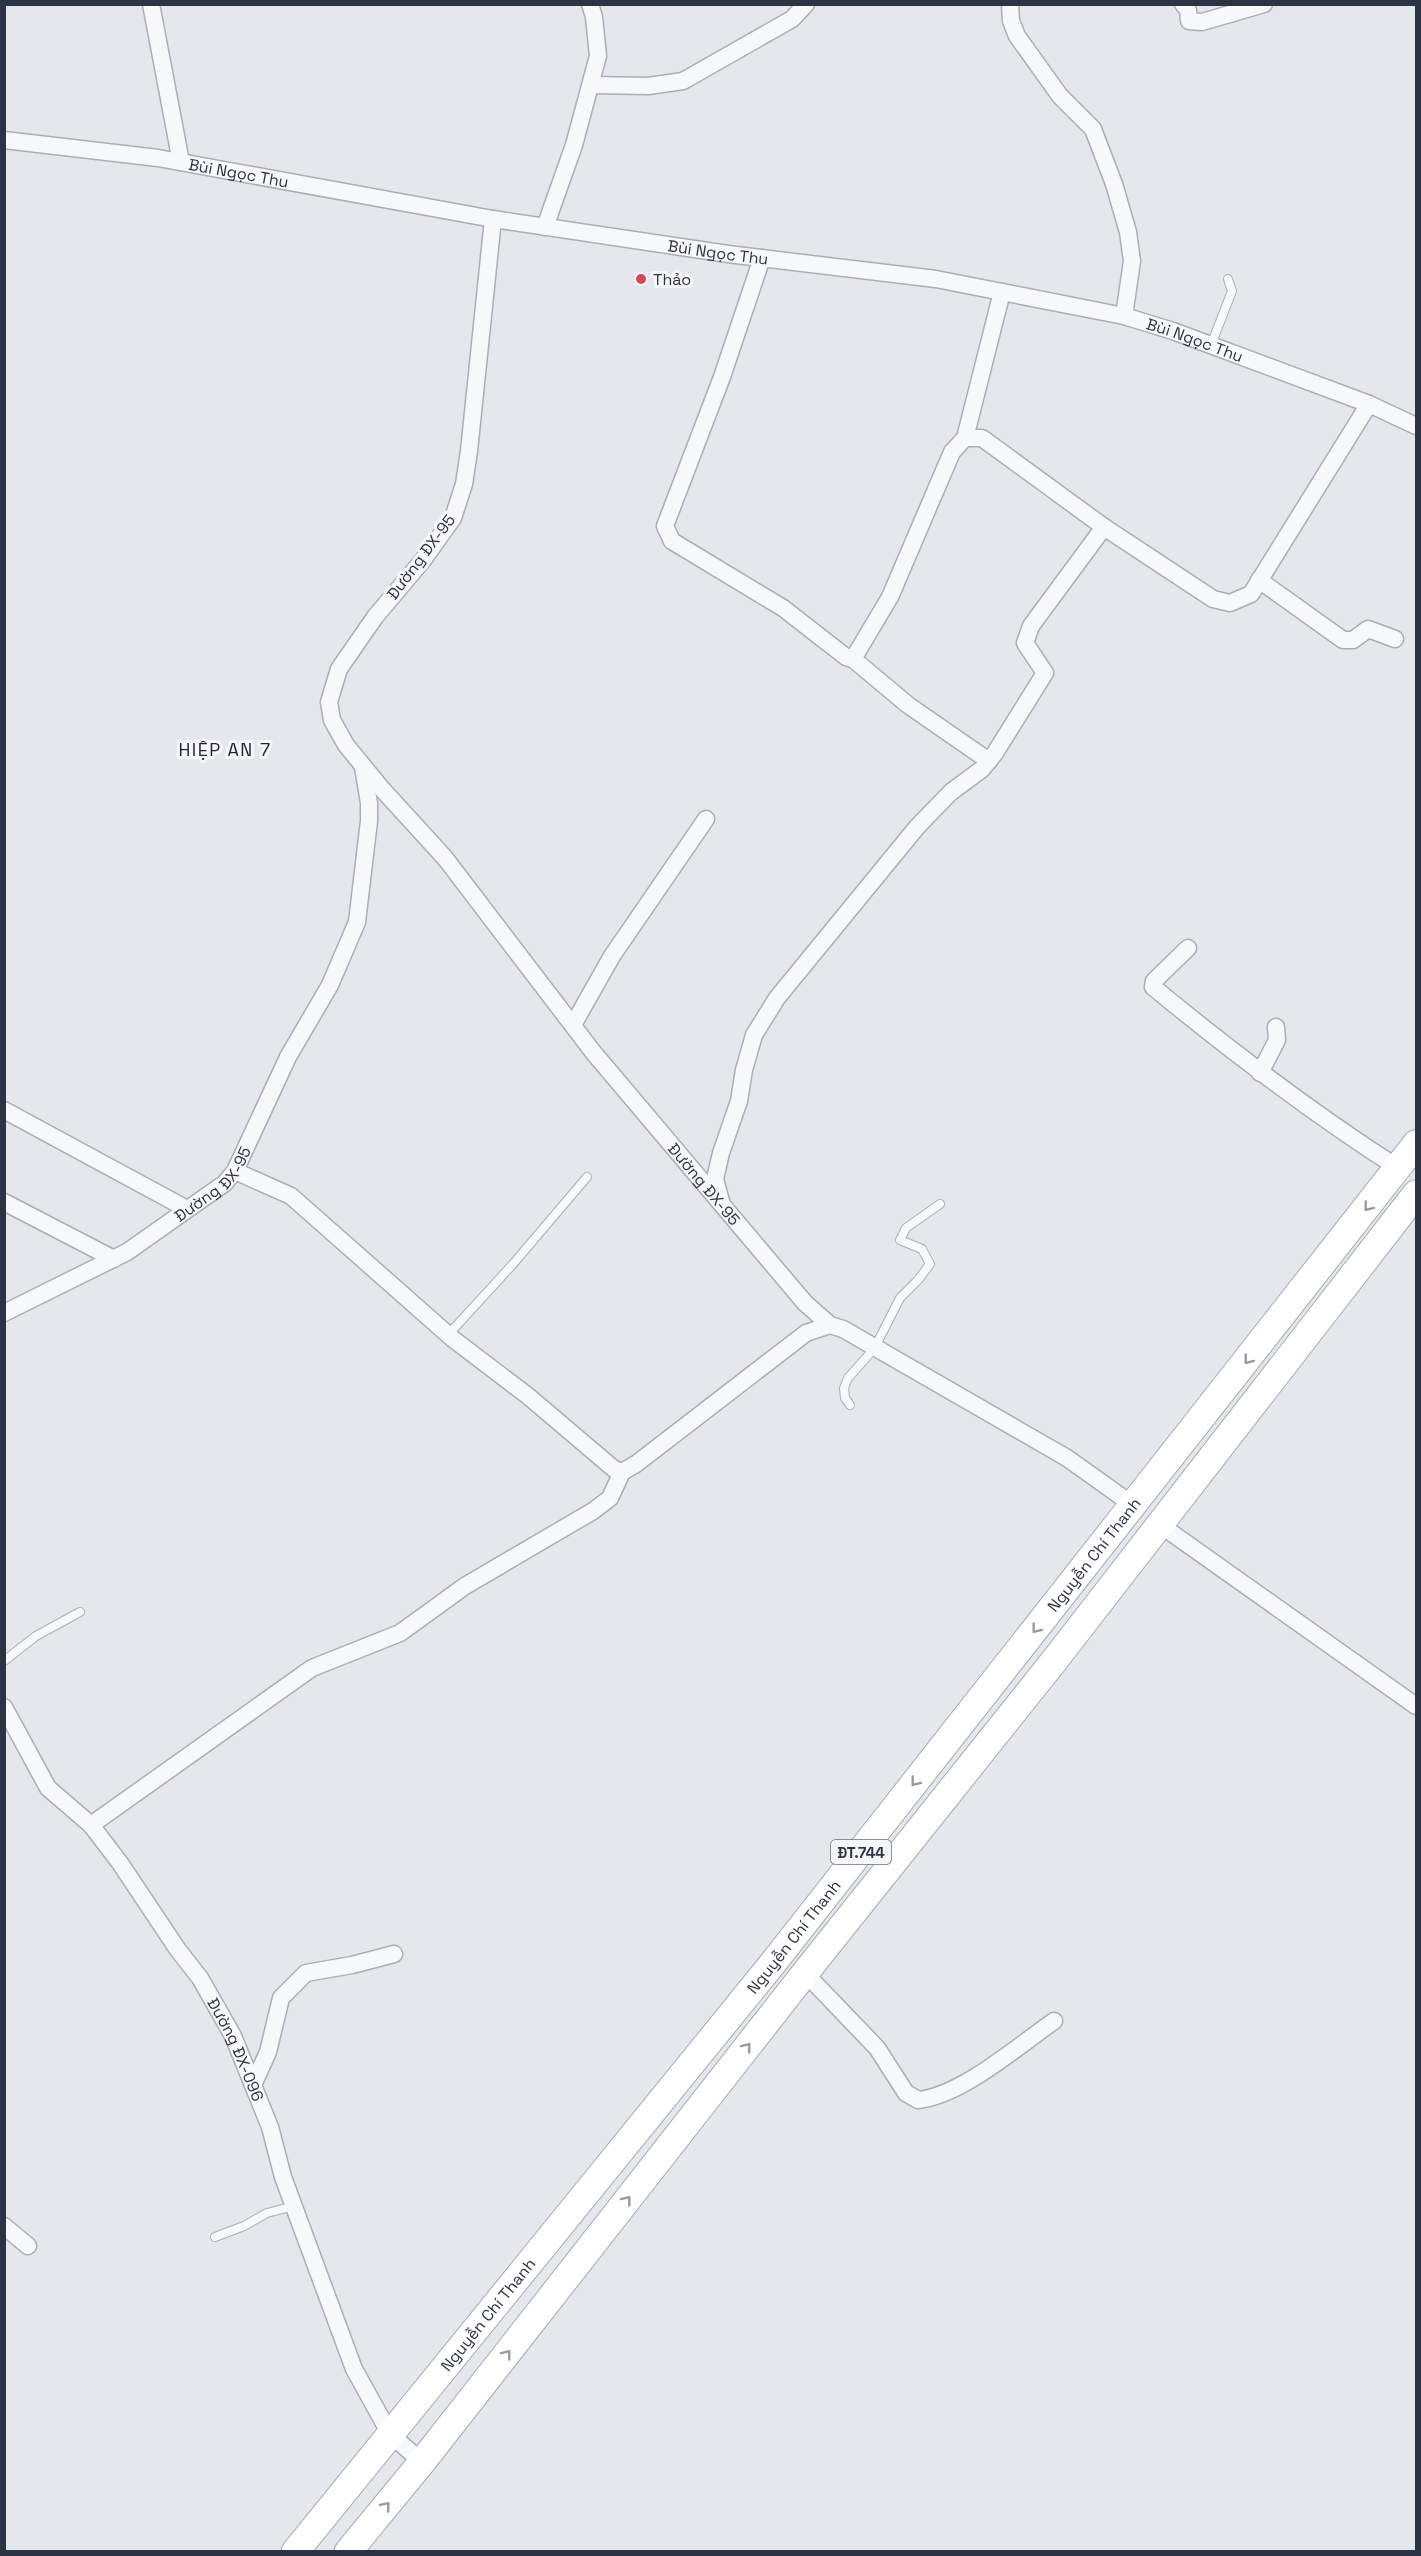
<svg xmlns="http://www.w3.org/2000/svg" width="1421" height="2556" viewBox="0 0 1421 2556" font-family="'Space Grotesk',sans-serif">
  <style>
    .lines { fill: none; stroke-linecap: round; stroke-linejoin: round }
    .lane-casing { stroke: #a9aeb7; stroke-width: 10 }
    .street-casing { stroke: #a9aeb7; stroke-width: 19 }
    .primary-casing { stroke: #a3abb8; stroke-width: 29 }
    .lane { stroke: #f7f8fa; stroke-width: 8 }
    .street { stroke: #f7f8fa; stroke-width: 16 }
    .primary { stroke: #fff; stroke-width: 27 }
    .oneway { stroke: #959aa2 }
    .poi-dot { fill: #d1495b; stroke: #f4f6f9; stroke-width: 2 }
    .labels { text-anchor: middle; dominant-baseline: central; stroke-width: 6; stroke-linejoin: round; paint-order: stroke }
    .shield { fill: #f4f6f9; stroke: #676e7b; stroke-width: 1.5 }
    .shield-label { font-size: 15px; font-weight: bold; fill: #2b3445 }
    .street-label { font-size: 16px; fill: #2b3445; stroke: #f4f6f9 }
    .poi-label { font-size: 16px; fill: #2b3445; stroke: #f4f6f9; text-anchor: start }
    .neighbourhood-label { font-size: 18px; letter-spacing: 1.5px; fill: #1d2536; stroke: #f4f6f9 }
  </style>
  <rect width="100%" height="100%" fill="#e4e7ec"/>
  <g class="lines">
    <defs>
      <g id="lane">
        <polyline points="1211,345 1232,291 1228,279"/>
        <polyline points="448,1335 513,1264 587,1177"/>
        <polyline points="850,1405 845,1398 844,1388 848,1378 874,1349 900,1298 918,1280 930,1264 922,1249 900,1240 906,1228 940,1204"/>
        <polyline points="4,1661 36,1636 80,1612"/>
        <polyline points="215,2237 244,2226 267,2213 294,2206"/>
      </g>
      <g id="street">
        <polyline points="151,4 181,162"/>
        <polyline points="1010,4 1011,21 1017,36 1060,96 1093,129 1114,184 1128,232 1132,261 1124,316"/>
        <polyline points="1183,4 1188,10 1189,21 1202,22 1264,4"/>
        <polyline points="591,85 648,86 683,81 792,19 806,4"/>
        <path id="s1" d="M4,140L158,158L493,219L728,254L936,279L1124,316L1173,331L1369,404L1416,426"/>
        <path id="s2" d="M493,219L469,451L464,484L453,518L423,560L375,617L339,669L329,702L332,720L346,745L382,789L445,858L593,1052L805,1303L830,1325L843,1329L1067,1458L1133,1505"/>
        <polyline points="545,227 574,145 598,56 594,17 590,4"/>
        <polyline points="762,258 722,377 665,526 672,541 783,608 846,657 853,659 890,597 952,452 965,438 982,438 1104,527 1213,599 1230,603 1251,594 1369,404"/>
        <polyline points="965,438 1002,292"/>
        <polyline points="1259,580 1343,640 1353,640 1368,629 1395,639"/>
        <polyline points="853,659 908,705 989,761"/>
        <path d="M1188,948L1154,981L1153,987C1232,1052 1312,1113 1398,1168"/>
        <polyline points="573,1025 612,956 706,819"/>
        <polyline points="1260,1073 1277,1040 1276,1027"/>
        <polyline points="4,1110 187,1209"/>
        <polyline points="235,1171 291,1196 453,1339 528,1396 614,1469 622,1472 636,1464 806,1333 830,1325"/>
        <polyline points="721,1201 715,1179 721,1153 739,1101 744,1070 754,1035 777,998 917,827 951,792 982,769 995,753 1045,673 1025,643 1031,626 1104,527"/>
        <polyline points="4,1202 114,1259"/>
        <path id="s3" d="M4,1313L127,1252L225,1183L235,1171L288,1057L330,985L357,922L369,821V803L363,767"/>
        <polyline points="1159,1524 1416,1706"/>
        <path id="s4" d="M4,1707L48,1788L91,1825L120,1863L178,1950L200,1978L233,2036L270,2127L283,2177L354,2369L390,2434L422,2462"/>
        <polyline points="91,1825 312,1668 400,1633 465,1586 593,1511 610,1498 622,1472"/>
        <path d="M805,1973L877,2048L906,2093L918,2100C961,2096 1018,2046 1054,2021"/>
        <polyline points="253,2085 268,2052 281,1998 306,1973 352,1965 394,1954"/>
        <polyline points="4,2226 28,2246"/>
      </g>
      <g id="primary">
        <path id="s5" d="M295,2552L773,1963L1416,1144"/>
        <polyline points="348,2552 422,2462 805,1973 1054,1661 1416,1194"/>
      </g>
    </defs>
    <use href="#lane" class="lane-casing"/>
    <use href="#street" class="street-casing"/>
    <use href="#primary" class="primary-casing"/>
    <use href="#lane" class="lane"/>
    <use href="#street" class="street"/>
    <use href="#primary" class="primary"/>
  </g>
  <defs><path id="oneway-chevron" d="M-2-3.5L2.5 0L-2 3.5" fill="none" stroke-width="1.6" stroke-linecap="round" stroke-linejoin="round" transform="scale(1.5)"/></defs>
  <g class="oneway">
    <use href="#oneway-chevron" transform="translate(1368 1207) rotate(128)"/>
    <use href="#oneway-chevron" transform="translate(1248 1360) rotate(128)"/>
    <use href="#oneway-chevron" transform="translate(1036 1629) rotate(128)"/>
    <use href="#oneway-chevron" transform="translate(915 1782) rotate(128)"/>
    <use href="#oneway-chevron" transform="translate(747 2047) rotate(-52)"/>
    <use href="#oneway-chevron" transform="translate(627 2200) rotate(-52)"/>
    <use href="#oneway-chevron" transform="translate(507 2354) rotate(-52)"/>
    <use href="#oneway-chevron" transform="translate(386 2506) rotate(-50)"/>
  </g>
  <circle class="poi-dot" cx="641" cy="279" r="6"/>
  <g class="labels">
    <rect class="shield" x="831" y="1840" width="60" height="24" rx="4.5"/>
    <g class="shield-label">
      <text x="861" y="1852">ĐT.744</text>
    </g>
    <g class="street-label">
      <text stroke="none"><textPath href="#s1" startOffset="237">Bùi Ngọc Thu</textPath></text>
      <text stroke="none"><textPath href="#s1" startOffset="723">Bùi Ngọc Thu</textPath></text>
      <text stroke="none"><textPath href="#s1" startOffset="1209">Bùi Ngọc Thu</textPath></text>
      <text transform="translate(421 557) rotate(-53)">Đường ĐX-95</text>
      <text stroke="none"><textPath href="#s3" startOffset="248">Đường ĐX-95</textPath></text>
      <text stroke="none"><textPath href="#s2" startOffset="1140">Đường ĐX-95</textPath></text>
      <text stroke="none"><textPath href="#s5" startOffset="1278">Nguyễn Chí Thanh</textPath></text>
      <text stroke="none"><textPath href="#s5" startOffset="792">Nguyễn Chí Thanh</textPath></text>
      <text stroke="none"><textPath href="#s4" startOffset="417">Đường ĐX-096</textPath></text>
      <text stroke="none"><textPath href="#s5" startOffset="306">Nguyễn Chí Thanh</textPath></text>
    </g>
    <g class="poi-label">
      <text x="653" y="279">Thảo</text>
    </g>
    <g class="neighbourhood-label">
      <text x="225" y="749">HIỆP AN 7</text>
    </g>
  </g>
  <rect width="1421" height="2556" fill="none" stroke="#2b3445" stroke-width="12"/>
</svg>
